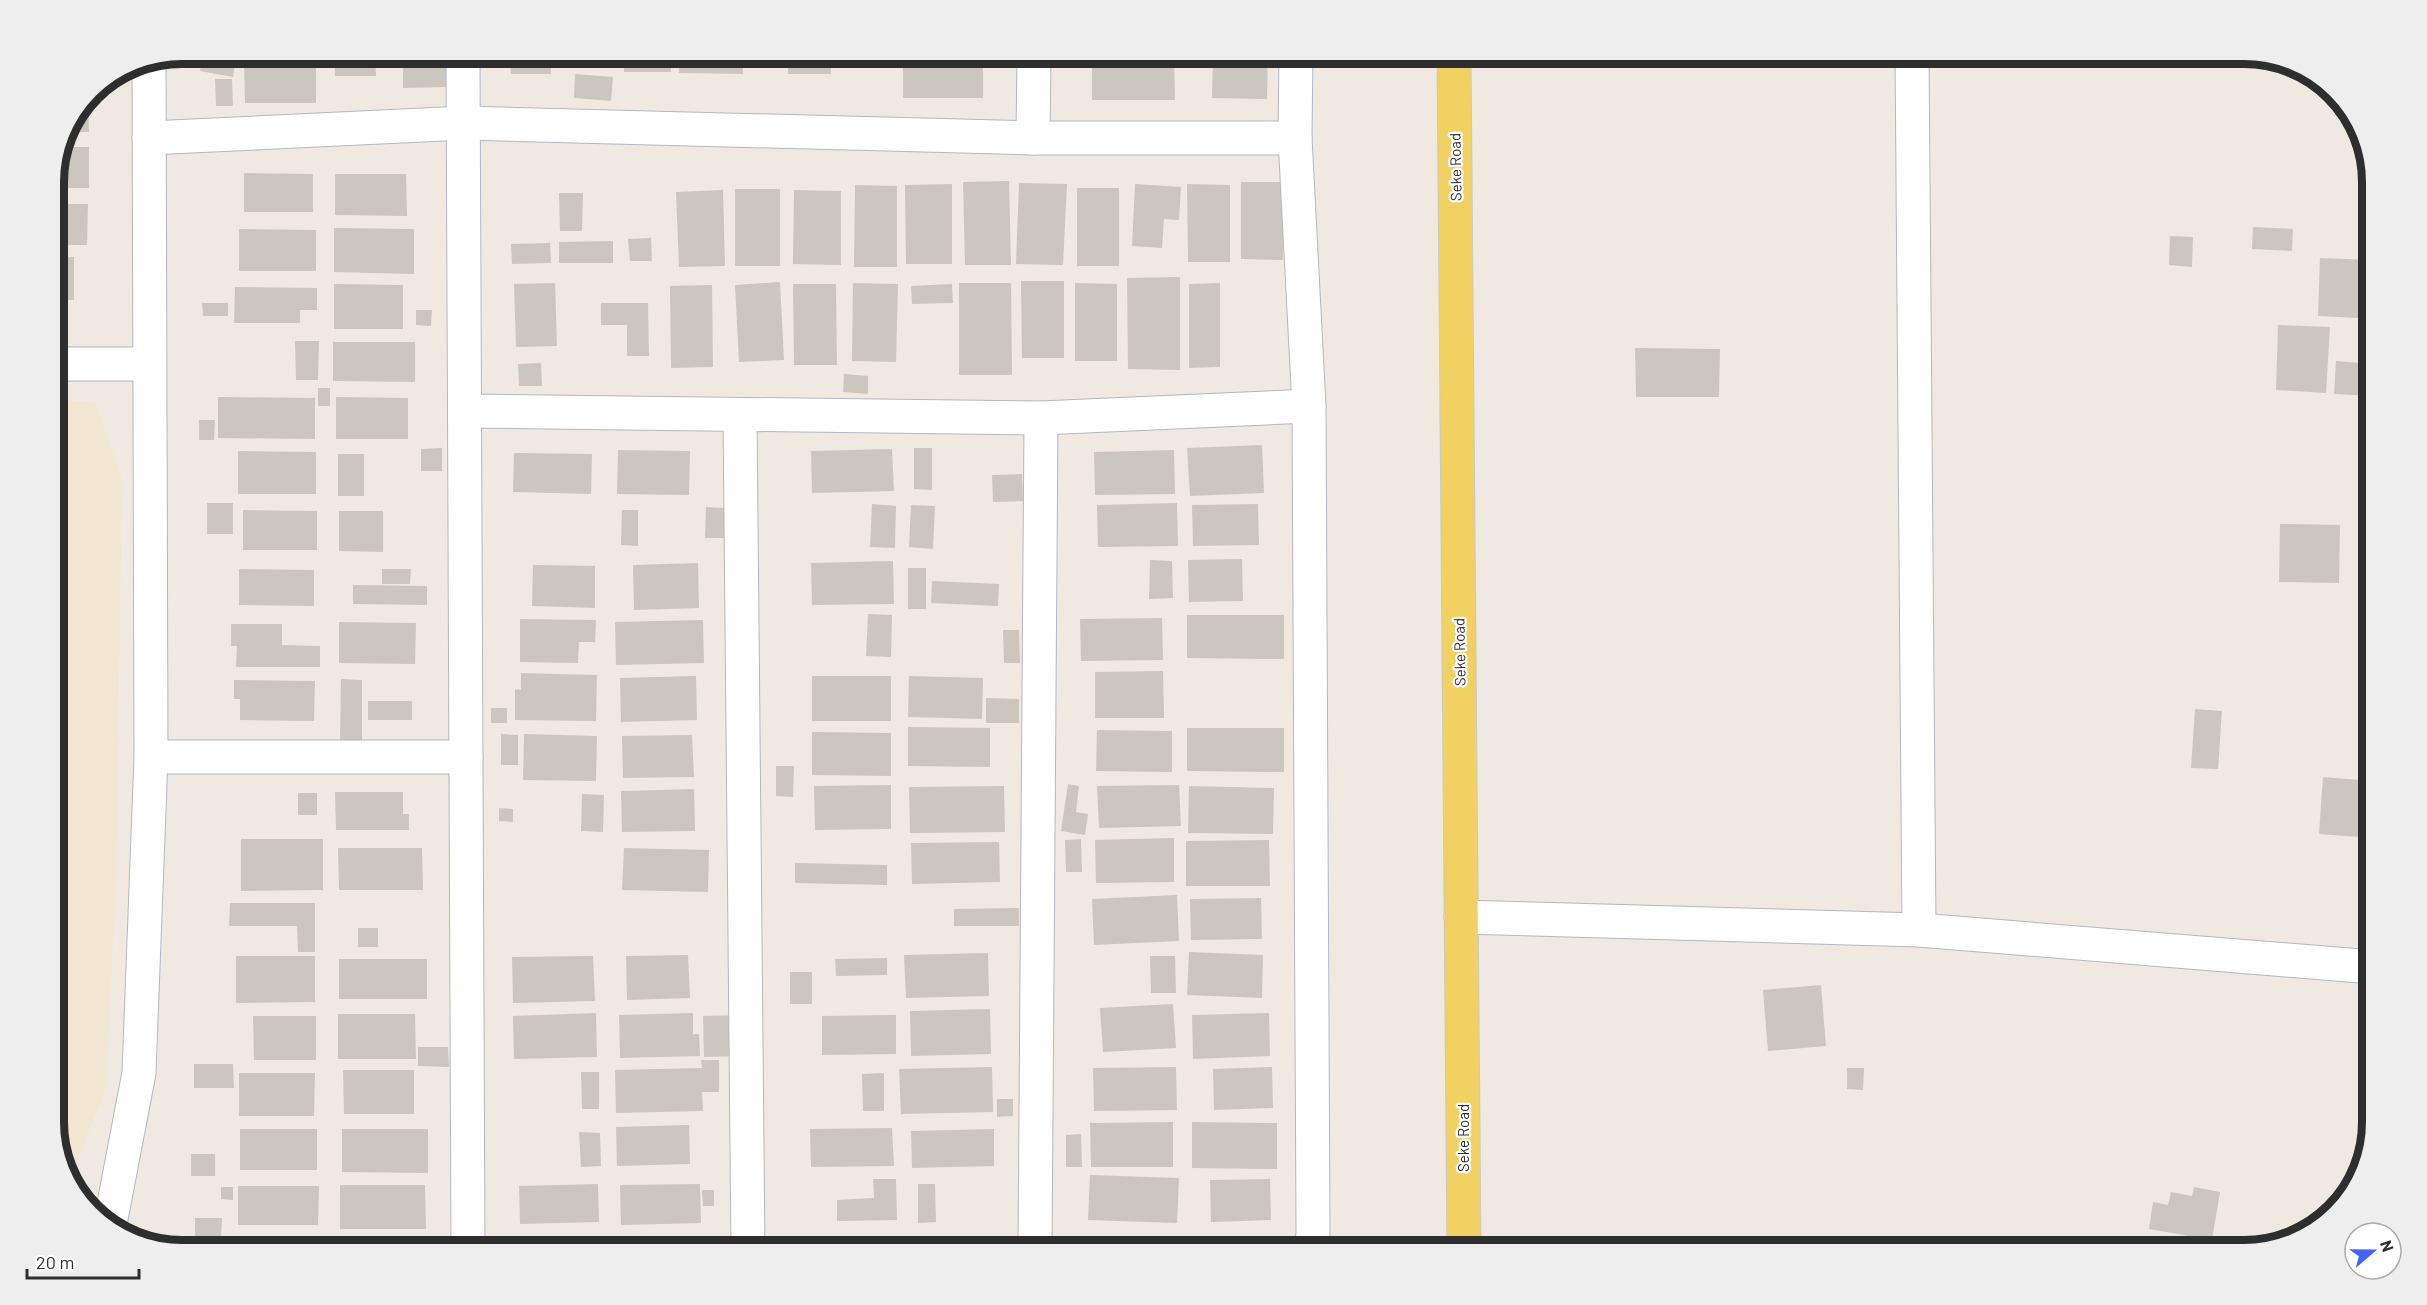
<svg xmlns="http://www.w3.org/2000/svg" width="2427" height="1305" viewBox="0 0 2427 1305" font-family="Barlow,sans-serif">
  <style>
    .education { fill: #f0e6d1 }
    .building { fill: #cbc7bf }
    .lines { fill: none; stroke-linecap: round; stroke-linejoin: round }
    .minor-casing { stroke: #b4b7c1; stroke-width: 35 }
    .major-casing { stroke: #c9c9c9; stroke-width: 35 }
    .minor { stroke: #fff; stroke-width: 33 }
    .major { stroke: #f2d163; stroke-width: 33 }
    .labels { text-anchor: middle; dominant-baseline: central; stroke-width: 4.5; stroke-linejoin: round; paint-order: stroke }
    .street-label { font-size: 15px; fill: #2e2e2e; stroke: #fff }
    .rim { fill: none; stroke: #2e2e2e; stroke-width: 8 }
  </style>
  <rect width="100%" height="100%" fill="#efe9e1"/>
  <polygon class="education" points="54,401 94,402 122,479 116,877 106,1087 70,1179 54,1132"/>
  <g class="building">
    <polygon points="204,54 236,60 233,77 200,71"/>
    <polygon points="335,54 375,54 376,76 335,76"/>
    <polygon points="403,54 446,54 447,87 403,88"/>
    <polygon points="510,54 551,54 551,74 511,74"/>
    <rect x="624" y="54" width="47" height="18"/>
    <polygon points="680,54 743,54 743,74 679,73"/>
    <rect x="788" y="54" width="43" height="20"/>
    <rect x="848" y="54" width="46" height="14"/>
    <polygon points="1213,54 1268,54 1267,99 1212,98"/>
    <rect x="903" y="56" width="80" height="42"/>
    <polygon points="1092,56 1174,56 1175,100 1092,100"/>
    <polygon points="244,64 316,64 316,103 245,103"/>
    <polygon points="575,74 613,77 611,101 574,98"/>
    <polygon points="215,79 232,79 233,106 216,106"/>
    <polygon points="88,96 89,132 65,132 87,98"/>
    <polygon points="61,147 89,147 89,188 54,188 54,174"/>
    <polygon points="244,173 313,174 313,212 244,212"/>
    <polygon points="335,174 406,174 407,216 335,215"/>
    <polygon points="1009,181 1011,265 965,265 963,182"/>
    <polygon points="1241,182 1283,182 1283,260 1241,259"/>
    <polygon points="1019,183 1067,184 1063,265 1016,264"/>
    <polygon points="952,184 952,264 906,264 905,185"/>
    <polygon points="1135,184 1181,187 1179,220 1164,219 1162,248 1132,246"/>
    <polygon points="1187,184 1230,185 1230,262 1188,262"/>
    <polygon points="855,185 897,186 897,267 854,267"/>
    <rect x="1077" y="188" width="42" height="78"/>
    <rect x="735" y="189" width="45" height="77"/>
    <polygon points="723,190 725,266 679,267 676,192"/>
    <polygon points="794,190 841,191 841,265 793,264"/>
    <polygon points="559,193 583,193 582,231 560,231"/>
    <polygon points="54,204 88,204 87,245 54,245"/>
    <polygon points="2253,227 2293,229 2292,251 2252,249"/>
    <polygon points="334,228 414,229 414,274 334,272"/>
    <polygon points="239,229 316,230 316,271 239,271"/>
    <polygon points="2170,236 2193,237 2192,267 2169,265"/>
    <polygon points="651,238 652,261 630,261 628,239"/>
    <polygon points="613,241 613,263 559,263 559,242"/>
    <polygon points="550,243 551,263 512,264 511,244"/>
    <rect x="54" y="257" width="20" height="43"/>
    <polygon points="2320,258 2373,260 2373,396 2334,394 2336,361 2359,363 2359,318 2318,316"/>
    <polygon points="1180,277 1180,370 1128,369 1127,278"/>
    <polygon points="1021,281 1064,281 1064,358 1022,358"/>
    <polygon points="780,282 784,360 739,362 735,285"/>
    <polygon points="555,283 557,346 516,347 514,284"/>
    <polygon points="853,283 898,284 896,362 852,361"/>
    <polygon points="959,283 1011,283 1012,375 959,375"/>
    <polygon points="1075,283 1117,284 1117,361 1075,361"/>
    <polygon points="1220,283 1220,367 1189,368 1189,284"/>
    <polygon points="334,284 403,285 403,329 334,329"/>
    <polygon points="793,284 836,284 837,365 794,365"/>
    <polygon points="952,284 953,303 912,304 911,286"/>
    <polygon points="712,285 713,367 671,368 670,286"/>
    <polygon points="235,287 317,288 317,310 300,310 300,323 234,323"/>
    <polygon points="202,303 228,303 228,316 203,316"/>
    <polygon points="601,303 648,303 649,356 627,356 627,325 601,325"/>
    <polygon points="416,310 432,310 431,326 416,325"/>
    <polygon points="2278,325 2330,327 2326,393 2276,390"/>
    <polygon points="295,341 319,341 318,380 296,380"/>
    <polygon points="333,342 415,342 415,382 333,381"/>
    <polygon points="1635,348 1720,349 1719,397 1636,397"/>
    <polygon points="541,363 542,386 519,386 518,364"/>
    <polygon points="844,374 868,376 868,394 843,392"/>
    <rect x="318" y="388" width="12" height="18"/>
    <polygon points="218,397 315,398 315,439 218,438"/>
    <polygon points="336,397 408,398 408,439 336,439"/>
    <polygon points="199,420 215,420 214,440 199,440"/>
    <polygon points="1262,445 1264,493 1190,496 1187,448"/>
    <polygon points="442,448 442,471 421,471 421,449"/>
    <polygon points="914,448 932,448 932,490 914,489"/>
    <polygon points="892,449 894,491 812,493 811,451"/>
    <polygon points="618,450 690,451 689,495 617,494"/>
    <polygon points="1174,450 1175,494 1095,495 1094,452"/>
    <polygon points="238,451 316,452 316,494 238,494"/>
    <polygon points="514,453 592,454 591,494 513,492"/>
    <rect x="338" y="454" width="26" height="42"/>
    <polygon points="1022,474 1023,501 993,502 992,475"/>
    <rect x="207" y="503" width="26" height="31"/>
    <polygon points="1177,503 1178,546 1098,547 1097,505"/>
    <polygon points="872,504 896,506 895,548 870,547"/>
    <polygon points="1258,504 1259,545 1193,546 1192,505"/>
    <polygon points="911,505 935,506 933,549 909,547"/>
    <polygon points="706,507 727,508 727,538 705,538"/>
    <polygon points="243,510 317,511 317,550 243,550"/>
    <polygon points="622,510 638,510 638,546 621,545"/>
    <polygon points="339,511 383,511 383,552 339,551"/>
    <polygon points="2280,524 2340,525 2339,583 2279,582"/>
    <polygon points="1242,559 1243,601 1189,602 1188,560"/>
    <polygon points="1150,560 1172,561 1173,598 1149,599"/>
    <polygon points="893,561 894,604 812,605 811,563"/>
    <polygon points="698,563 699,608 634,610 633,565"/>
    <polygon points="533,565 595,566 595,608 532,606"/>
    <rect x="908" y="568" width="18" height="41"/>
    <polygon points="239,569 314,570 314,606 239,605"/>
    <polygon points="382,569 411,569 410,584 382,584"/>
    <polygon points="932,581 999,584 998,606 931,603"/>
    <polygon points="353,585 427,586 427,605 353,604"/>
    <polygon points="868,614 892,615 891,657 866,656"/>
    <polygon points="1187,615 1284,615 1284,659 1187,658"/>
    <polygon points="1162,618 1163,660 1081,661 1080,619"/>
    <polygon points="520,619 596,620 595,642 579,642 578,663 520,662"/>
    <polygon points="703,620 704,663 616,665 615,622"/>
    <polygon points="339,622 416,623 415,664 339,663"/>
    <polygon points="231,624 282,624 282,645 320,646 320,667 236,667 237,646 231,646"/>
    <polygon points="1003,630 1019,630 1020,663 1004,663"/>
    <polygon points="1163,671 1164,718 1095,718 1095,672"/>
    <polygon points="521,673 597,675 596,721 515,720 515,689 521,690"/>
    <polygon points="696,676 697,720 621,722 620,678"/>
    <rect x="812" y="676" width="79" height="45"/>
    <polygon points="909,676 983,678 982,719 908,717"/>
    <polygon points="341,679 362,680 362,741 340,741"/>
    <polygon points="234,680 315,681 314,721 240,720 240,699 234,699"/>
    <polygon points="986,698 1019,699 1019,723 986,723"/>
    <rect x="368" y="701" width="44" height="19"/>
    <rect x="491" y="708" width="16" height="15"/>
    <polygon points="2195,709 2222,711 2218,769 2191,768"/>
    <polygon points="908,727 990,728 990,767 908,766"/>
    <polygon points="1187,728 1284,728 1284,772 1187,771"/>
    <polygon points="1097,730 1172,731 1172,772 1096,771"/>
    <polygon points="812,732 891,733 891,776 812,775"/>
    <polygon points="501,734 518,735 518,765 501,765"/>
    <polygon points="524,734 597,736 596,781 523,780"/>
    <polygon points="692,735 694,777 623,778 622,736"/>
    <polygon points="776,766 794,766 793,797 776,796"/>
    <polygon points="2323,777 2373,781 2373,838 2319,834"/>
    <polygon points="1068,784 1079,786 1076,812 1088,814 1085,835 1061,831"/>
    <polygon points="891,785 891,829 815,830 814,786"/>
    <polygon points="1179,785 1181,826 1099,828 1097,786"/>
    <polygon points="1004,786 1005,832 910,833 909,787"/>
    <polygon points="1189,786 1274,788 1273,834 1188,833"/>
    <polygon points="694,789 695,831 622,832 621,791"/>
    <polygon points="335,792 403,792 403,814 409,814 409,830 336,830"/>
    <rect x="298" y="793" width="19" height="22"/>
    <polygon points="582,794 604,795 603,832 581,831"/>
    <polygon points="499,808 513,809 513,822 499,821"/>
    <polygon points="1174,838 1174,882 1096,883 1095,840"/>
    <polygon points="241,839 323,839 323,890 241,891"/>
    <polygon points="1081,839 1082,872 1066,872 1065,840"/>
    <polygon points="1269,840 1270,886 1186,886 1186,841"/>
    <polygon points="999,842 1000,882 912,884 911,843"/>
    <polygon points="338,848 422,848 423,890 339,890"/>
    <polygon points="624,848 709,850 708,892 622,890"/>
    <polygon points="795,863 887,865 887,885 795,883"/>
    <polygon points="1177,895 1179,941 1094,945 1092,899"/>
    <polygon points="1261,898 1262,939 1191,940 1190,899"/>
    <polygon points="230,903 315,903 315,952 298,952 297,926 229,926"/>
    <polygon points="1019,908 1019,926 954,926 954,909"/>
    <rect x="358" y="928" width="20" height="19"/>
    <polygon points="1189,952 1263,955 1262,998 1187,995"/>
    <polygon points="988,953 989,996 906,998 904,955"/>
    <polygon points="688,955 690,998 627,1000 626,956"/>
    <polygon points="236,956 315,956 315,1002 236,1003"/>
    <polygon points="593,956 595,1001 513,1003 512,957"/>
    <polygon points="1150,956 1175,956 1176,993 1151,993"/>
    <polygon points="887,958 887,975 836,976 835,959"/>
    <rect x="339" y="959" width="88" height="40"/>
    <rect x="790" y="972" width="22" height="32"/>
    <polygon points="1821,985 1826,1046 1768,1051 1763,990"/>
    <polygon points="1173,1004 1176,1048 1103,1052 1100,1008"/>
    <polygon points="990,1009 991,1054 911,1056 910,1011"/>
    <polygon points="596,1013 597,1057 514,1059 513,1016"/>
    <polygon points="693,1013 693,1034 699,1034 700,1056 620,1058 619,1015"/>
    <polygon points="1269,1013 1270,1056 1193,1059 1192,1015"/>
    <polygon points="338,1014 415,1014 416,1059 338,1059"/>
    <polygon points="741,1015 743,1056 704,1057 703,1016"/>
    <polygon points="896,1015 896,1054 822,1055 822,1016"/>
    <polygon points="253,1016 316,1016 316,1060 254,1060"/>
    <polygon points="418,1047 448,1047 449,1067 418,1066"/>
    <polygon points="701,1060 719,1060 719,1092 702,1092 703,1111 616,1113 615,1070 702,1068"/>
    <polygon points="194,1064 233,1064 234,1088 194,1088"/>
    <polygon points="992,1067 993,1112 901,1114 899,1069"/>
    <polygon points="1176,1067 1177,1110 1094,1111 1093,1068"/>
    <polygon points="1272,1067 1273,1108 1214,1110 1213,1069"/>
    <polygon points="1847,1068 1864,1068 1863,1090 1847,1089"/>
    <polygon points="343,1070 414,1070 414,1114 344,1114"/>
    <polygon points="581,1072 599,1072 599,1109 582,1109"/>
    <polygon points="239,1073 315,1073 314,1116 239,1116"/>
    <polygon points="884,1073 884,1111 863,1111 862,1074"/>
    <polygon points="997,1099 1013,1099 1013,1116 997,1117"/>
    <polygon points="1173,1122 1173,1167 1091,1167 1090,1123"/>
    <polygon points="1192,1122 1277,1123 1277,1169 1192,1168"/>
    <polygon points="689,1125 690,1164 617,1166 616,1127"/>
    <polygon points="892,1128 894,1166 811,1167 810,1129"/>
    <rect x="240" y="1129" width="77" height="41"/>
    <polygon points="342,1129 428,1129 428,1173 342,1172"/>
    <polygon points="994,1129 994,1166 912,1168 911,1131"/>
    <polygon points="579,1132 600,1133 601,1166 581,1167"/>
    <polygon points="1081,1134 1082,1167 1066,1167 1066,1135"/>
    <rect x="191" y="1154" width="24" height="22"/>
    <polygon points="1090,1175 1179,1178 1177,1223 1088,1220"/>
    <polygon points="873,1179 896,1179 897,1220 837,1221 837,1200 874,1198"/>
    <polygon points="1270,1179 1271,1220 1211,1222 1210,1180"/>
    <polygon points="598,1184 599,1222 520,1224 519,1186"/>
    <polygon points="700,1184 701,1223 621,1225 620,1185"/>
    <polygon points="918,1184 935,1184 936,1222 918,1223"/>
    <polygon points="340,1185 425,1185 426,1229 340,1229"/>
    <polygon points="238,1186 319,1186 318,1225 238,1225"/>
    <polygon points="221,1187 233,1187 233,1200 221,1199"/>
    <polygon points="2194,1187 2220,1192 2212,1240 2149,1229 2153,1202 2168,1205 2171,1192 2192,1196"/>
    <polygon points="702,1190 714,1190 714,1206 703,1206"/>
    <polygon points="195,1218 222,1218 221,1237 195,1237"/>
    <polygon points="509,1236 509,1251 491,1251 491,1237"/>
    <polygon points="893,1236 894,1251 825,1251 825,1238"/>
    <polygon points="1202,1237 1220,1237 1219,1251 1201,1251"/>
    <polygon points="601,1238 602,1251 526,1251 526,1239"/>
    <polygon points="985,1238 985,1251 914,1251 914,1239"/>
    <polygon points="2141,1238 2195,1248 2194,1251 2138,1251"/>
    <polygon points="710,1239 710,1251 619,1251 619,1241"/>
    <rect x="1092" y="1239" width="81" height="12"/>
    <rect x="241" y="1243" width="75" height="8"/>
    <rect x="337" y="1243" width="79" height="8"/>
  </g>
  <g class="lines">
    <defs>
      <g id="minor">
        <polyline points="463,54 468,1251"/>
        <polyline points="1296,54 1295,138 1309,406 1313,1233 1311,1251"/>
        <polyline points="1912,54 1919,930"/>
        <polyline points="149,138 465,123 1033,138 1295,138"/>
        <polyline points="1033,138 1034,54"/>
        <polyline points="54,364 149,364"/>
        <polyline points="465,411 1041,418 1309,406"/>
        <polyline points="740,415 748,1251"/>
        <polyline points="151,757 466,757"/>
        <polyline points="1461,917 1919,930 2373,967"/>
        <polyline points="110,1224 139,1073 151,757 149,61"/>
        <polyline points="1035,1251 1041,418"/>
      </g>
      <polyline id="major" points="1454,54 1464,1251"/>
    </defs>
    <use href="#minor" class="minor-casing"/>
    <use href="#major" class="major-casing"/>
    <use href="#minor" class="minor"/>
    <use href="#major" class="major"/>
  </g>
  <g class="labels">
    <g class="street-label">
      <text transform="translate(1455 167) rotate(-91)">Seke Road</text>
      <text transform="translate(1459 652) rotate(-91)">Seke Road</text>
      <text transform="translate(1463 1138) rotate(-90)">Seke Road</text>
    </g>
  </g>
  <path d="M0 0H2427V1305H0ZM182 64H2244A118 118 0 0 1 2362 182V1122A118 118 0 0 1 2244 1240H182A118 118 0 0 1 64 1122V182A118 118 0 0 1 182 64Z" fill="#eee" fill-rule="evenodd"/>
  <path class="rim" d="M182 64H2244A118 118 0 0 1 2362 182V1122A118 118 0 0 1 2244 1240H182A118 118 0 0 1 64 1122V182A118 118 0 0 1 182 64Z"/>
  <g transform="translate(2373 1251) rotate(70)"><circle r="28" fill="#ffffff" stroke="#ababab" stroke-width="1.5"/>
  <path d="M0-4.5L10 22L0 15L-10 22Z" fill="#4264fb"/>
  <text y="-9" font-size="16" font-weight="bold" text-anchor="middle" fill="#2e2e2e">N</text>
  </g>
  <path d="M27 1269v9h112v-9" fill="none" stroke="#2e2e2e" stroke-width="3"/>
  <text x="36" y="1269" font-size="18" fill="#2e2e2e" stroke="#ffffff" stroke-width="4.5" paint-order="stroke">20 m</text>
</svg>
